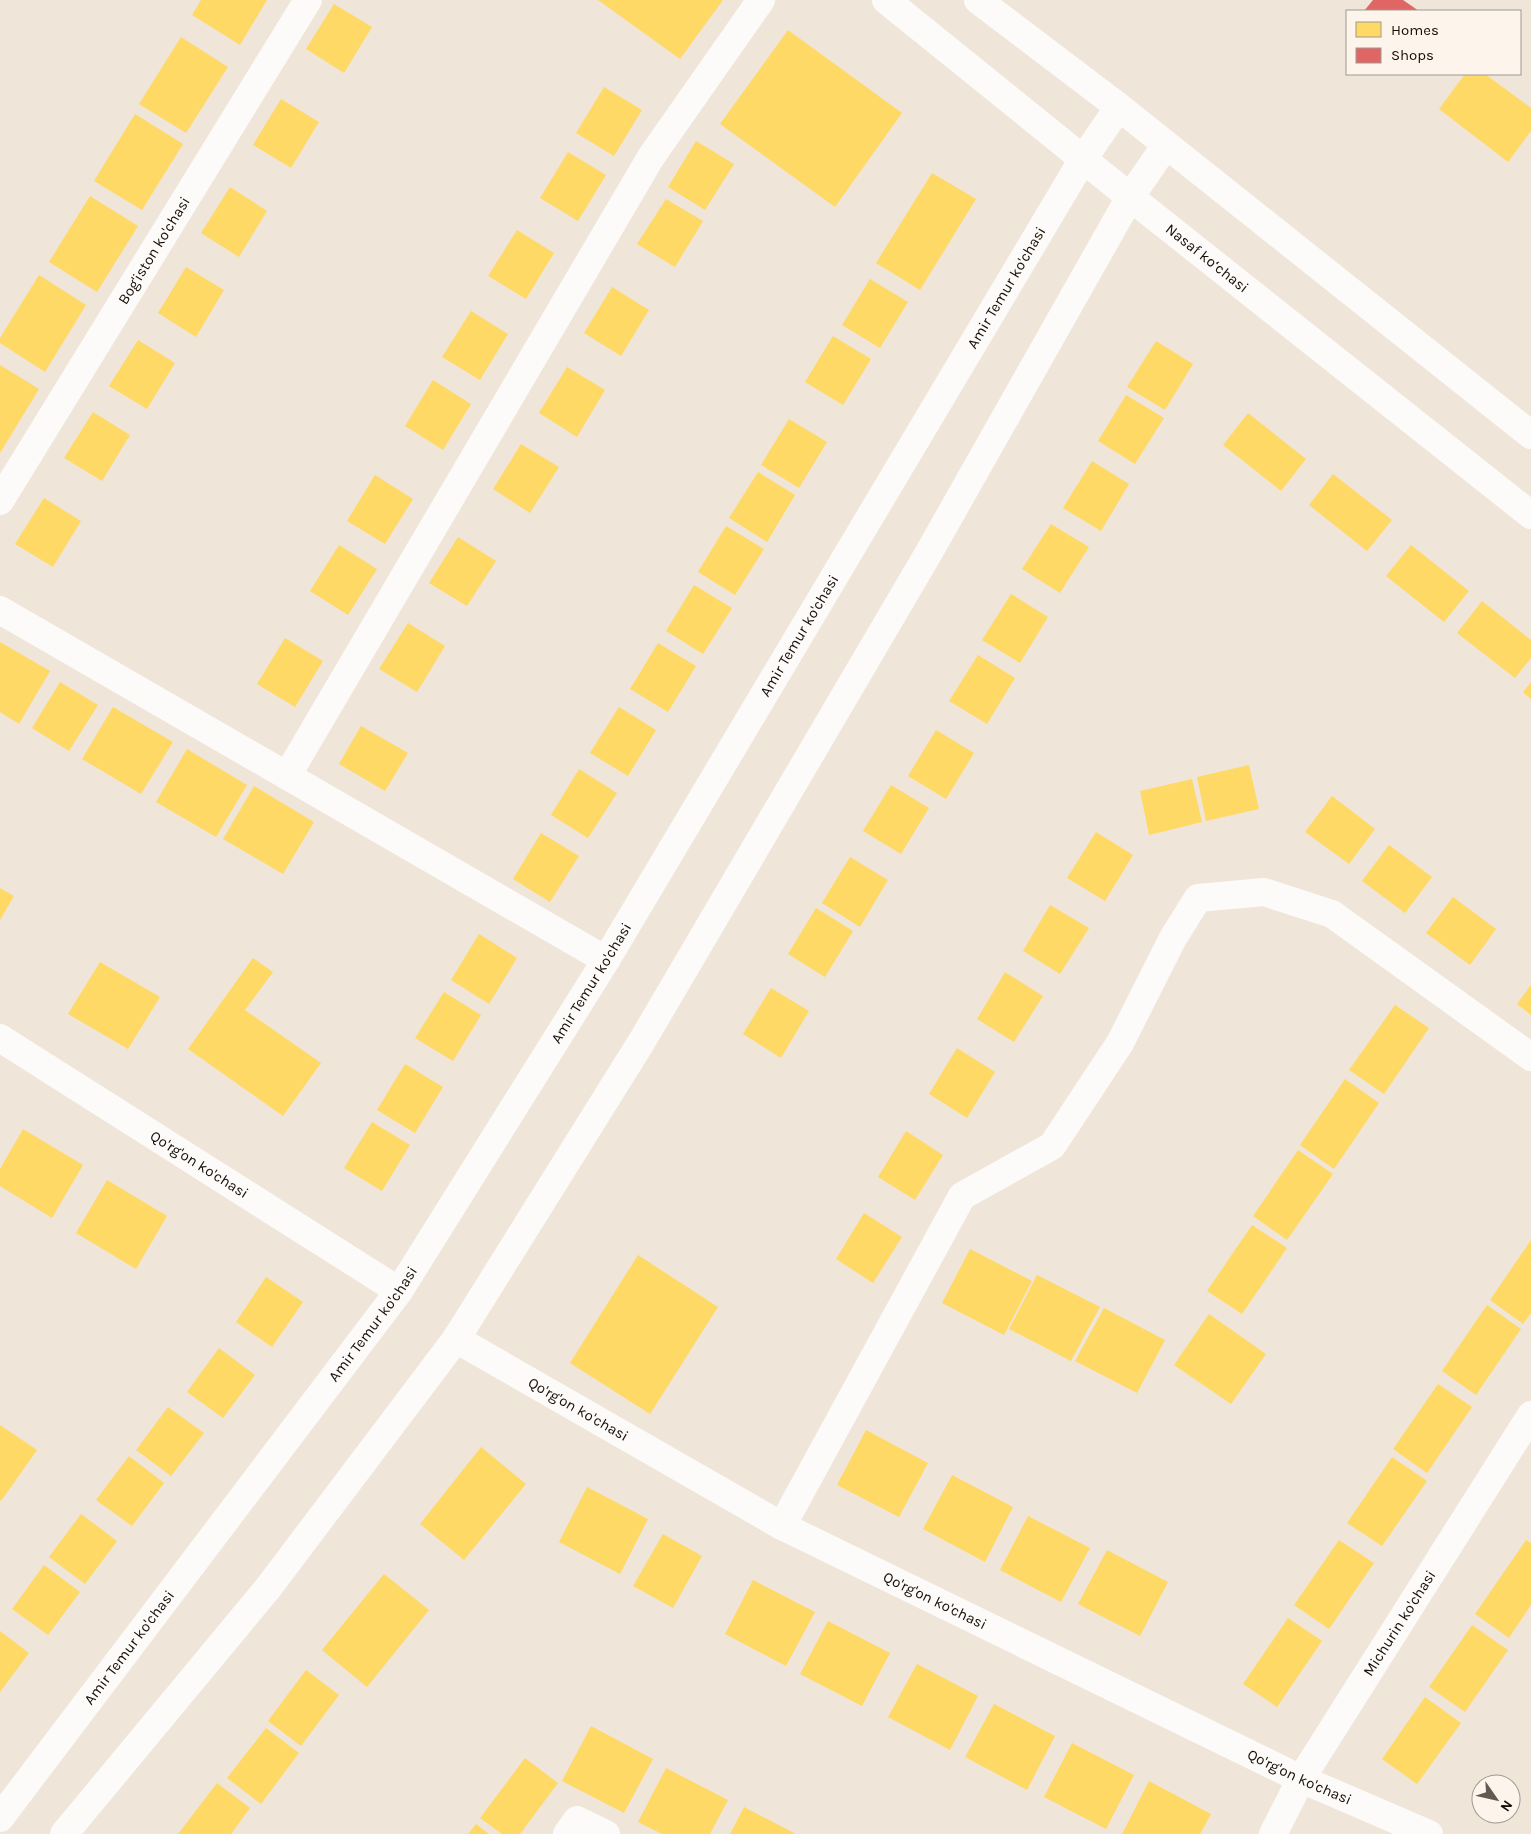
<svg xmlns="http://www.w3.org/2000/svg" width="1531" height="1834" viewBox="0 0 1531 1834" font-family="Karla,sans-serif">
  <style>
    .homes { fill: #ffd966 }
    .shops { fill: #e06666 }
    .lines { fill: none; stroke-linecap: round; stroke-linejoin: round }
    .street { stroke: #fdfbf9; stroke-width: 28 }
    .secondary { stroke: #fdfbf9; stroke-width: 28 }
    .labels { text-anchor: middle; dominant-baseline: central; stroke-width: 5; stroke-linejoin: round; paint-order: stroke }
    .street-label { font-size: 15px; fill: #150f07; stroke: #fdf5ec }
  </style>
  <rect width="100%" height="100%" fill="#f0e5d9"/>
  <g class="homes">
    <polygon points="201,0 267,0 240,45 192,15"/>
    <polygon points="598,0 723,0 680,59"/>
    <polygon points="334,4 372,27 344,73 306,49"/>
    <polygon points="788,30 902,113 835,207 720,124"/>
    <polygon points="181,37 228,67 186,133 139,104"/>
    <polygon points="1465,74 1485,74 1531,108 1531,131 1508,162 1439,109"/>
    <polygon points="604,87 642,110 614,156 576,133"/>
    <polygon points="281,99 319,122 291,168 253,145"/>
    <polygon points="135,114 183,144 142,210 94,181"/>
    <polygon points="696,141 734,164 705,210 668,187"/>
    <polygon points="568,152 606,175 578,221 540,198"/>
    <polygon points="932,173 976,199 920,290 876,263"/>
    <polygon points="230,187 267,211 239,257 201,233"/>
    <polygon points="90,196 138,226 97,292 49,262"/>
    <polygon points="666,199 703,221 675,267 637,244"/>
    <polygon points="517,230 554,253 526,299 488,276"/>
    <polygon points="186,267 224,290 196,337 158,313"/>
    <polygon points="39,275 86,305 45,372 0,343 0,338"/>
    <polygon points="870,279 908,302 880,348 842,325"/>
    <polygon points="612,287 649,310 621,356 584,333"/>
    <polygon points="471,311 508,334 480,380 442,357"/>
    <polygon points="833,336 871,359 843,405 805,382"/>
    <polygon points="138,340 175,363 147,409 109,386"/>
    <polygon points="1156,341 1193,364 1165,410 1127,387"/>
    <polygon points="0,365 39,389 0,453"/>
    <polygon points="567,367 605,390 577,437 539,413"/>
    <polygon points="433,380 471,404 443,450 405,426"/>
    <polygon points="1126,395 1164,418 1135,464 1098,441"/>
    <polygon points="93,412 130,435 102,481 64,458"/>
    <polygon points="1248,413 1306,459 1281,491 1223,445"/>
    <polygon points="789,419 827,442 799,488 761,465"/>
    <polygon points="521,444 559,467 530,513 493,489"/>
    <polygon points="1092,461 1129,484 1101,531 1063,508"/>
    <polygon points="758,472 795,495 767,542 729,518"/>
    <polygon points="1333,474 1392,520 1367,551 1309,505"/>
    <polygon points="375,475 413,499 385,544 347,521"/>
    <polygon points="44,498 81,521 53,567 15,544"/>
    <polygon points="1051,524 1089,547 1060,593 1022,569"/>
    <polygon points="726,526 764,549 735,595 698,572"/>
    <polygon points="458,537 496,561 467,606 429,583"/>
    <polygon points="339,545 377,569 348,615 310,591"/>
    <polygon points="1411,545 1469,591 1444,622 1386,576"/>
    <polygon points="694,585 732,608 703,654 666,631"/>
    <polygon points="1011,594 1048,617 1020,663 982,640"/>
    <polygon points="1482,601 1531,640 1531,658 1515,678 1457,633"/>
    <polygon points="408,623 445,646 417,692 379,669"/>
    <polygon points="285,638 323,661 295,707 257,684"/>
    <polygon points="0,642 50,671 19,724 0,712"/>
    <polygon points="658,643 696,666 668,712 630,689"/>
    <polygon points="978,655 1015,678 987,724 949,701"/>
    <polygon points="60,682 98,705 69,751 32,728"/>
    <polygon points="1531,682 1531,699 1523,692"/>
    <polygon points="113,707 173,742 141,794 82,759"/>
    <polygon points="619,707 656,730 628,776 590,753"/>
    <polygon points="361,726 408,753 385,791 339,764"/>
    <polygon points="936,730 974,753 946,799 908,776"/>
    <polygon points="187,749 247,785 216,837 156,802"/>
    <polygon points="1249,765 1259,809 1206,821 1197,777"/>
    <polygon points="579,769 617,793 588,838 551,815"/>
    <polygon points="1192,779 1202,822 1149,835 1140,791"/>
    <polygon points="891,785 929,808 901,854 863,831"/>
    <polygon points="254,786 314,822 283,874 223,839"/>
    <polygon points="1332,796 1375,829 1349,864 1305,832"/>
    <polygon points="1096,832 1133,855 1105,901 1067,878"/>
    <polygon points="541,833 579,856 550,902 513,879"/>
    <polygon points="1389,845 1432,877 1405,913 1362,881"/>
    <polygon points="850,857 888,880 860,927 822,903"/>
    <polygon points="0,888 14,896 0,920"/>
    <polygon points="1453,897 1496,929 1470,965 1426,933"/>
    <polygon points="1050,905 1089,928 1060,974 1023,951"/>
    <polygon points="816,908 853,931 825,977 788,954"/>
    <polygon points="479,934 517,958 489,1004 451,980"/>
    <polygon points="253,958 273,972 245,1010 321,1063 283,1116 188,1049"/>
    <polygon points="100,962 160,997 128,1049 68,1014"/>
    <polygon points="1005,972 1043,996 1014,1042 977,1019"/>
    <polygon points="1531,985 1531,1015 1517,1004"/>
    <polygon points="771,988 809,1011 781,1058 743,1034"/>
    <polygon points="444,992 481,1015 453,1061 415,1038"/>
    <polygon points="1395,1005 1429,1028 1384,1094 1349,1070"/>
    <polygon points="957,1048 995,1072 967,1118 929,1094"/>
    <polygon points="405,1064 443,1087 415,1133 377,1110"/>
    <polygon points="1345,1079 1379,1103 1334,1169 1300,1145"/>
    <polygon points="372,1122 410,1145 382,1191 344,1168"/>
    <polygon points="23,1129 83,1165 52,1218 0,1186 0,1169"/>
    <polygon points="906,1131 943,1155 915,1200 878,1177"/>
    <polygon points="1298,1150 1333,1174 1287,1240 1253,1216"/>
    <polygon points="107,1180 167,1216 136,1269 76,1233"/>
    <polygon points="864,1213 902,1237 873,1283 836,1259"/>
    <polygon points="1252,1225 1287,1248 1242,1314 1207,1291"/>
    <polygon points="1531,1240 1531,1313 1523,1324 1490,1300"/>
    <polygon points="970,1249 1032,1281 1004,1335 942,1303"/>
    <polygon points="638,1255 718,1307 650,1414 570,1363"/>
    <polygon points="1037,1275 1100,1307 1071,1361 1009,1329"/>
    <polygon points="266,1277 303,1302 272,1347 236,1322"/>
    <polygon points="1487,1305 1521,1329 1476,1395 1442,1371"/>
    <polygon points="1104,1308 1165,1340 1137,1393 1075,1361"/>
    <polygon points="1209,1314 1266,1354 1231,1404 1174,1365"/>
    <polygon points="219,1348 255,1375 223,1418 187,1392"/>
    <polygon points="1438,1384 1472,1407 1427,1473 1393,1449"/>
    <polygon points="168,1407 204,1433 171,1476 136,1450"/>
    <polygon points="0,1425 37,1450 1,1501 0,1500"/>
    <polygon points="866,1430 928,1463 899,1517 837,1485"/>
    <polygon points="481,1447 526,1484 464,1560 420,1524"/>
    <polygon points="129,1456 164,1483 132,1526 96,1500"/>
    <polygon points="1392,1457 1427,1481 1382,1546 1347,1523"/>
    <polygon points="952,1475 1013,1507 985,1562 923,1529"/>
    <polygon points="587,1487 648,1519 620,1574 559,1542"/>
    <polygon points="81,1514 117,1541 85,1584 49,1557"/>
    <polygon points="1028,1516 1090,1548 1061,1602 1000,1570"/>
    <polygon points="663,1534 702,1556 673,1608 633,1586"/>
    <polygon points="1339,1540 1374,1563 1329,1629 1294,1605"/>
    <polygon points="1526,1540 1531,1543 1531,1605 1509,1638 1475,1614"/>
    <polygon points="1107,1550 1168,1582 1140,1636 1078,1604"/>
    <polygon points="44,1565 80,1592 48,1635 12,1609"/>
    <polygon points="384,1574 429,1610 367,1687 322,1650"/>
    <polygon points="753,1580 815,1612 786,1666 725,1634"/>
    <polygon points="1288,1618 1322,1641 1277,1707 1243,1684"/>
    <polygon points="828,1621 890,1653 862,1706 800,1674"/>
    <polygon points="1472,1625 1508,1650 1465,1712 1429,1687"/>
    <polygon points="0,1631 29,1653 0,1692"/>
    <polygon points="917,1664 978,1696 950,1750 888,1717"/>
    <polygon points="306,1670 339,1695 301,1746 268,1721"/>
    <polygon points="1425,1697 1461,1723 1417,1784 1382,1759"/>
    <polygon points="994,1704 1055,1736 1027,1790 965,1757"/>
    <polygon points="591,1726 653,1759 624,1813 562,1781"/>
    <polygon points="266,1728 299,1753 261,1804 227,1778"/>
    <polygon points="1072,1743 1134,1775 1106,1829 1044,1797"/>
    <polygon points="525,1758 558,1783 520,1834 502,1834 480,1818"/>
    <polygon points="666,1768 728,1800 710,1834 662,1834 638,1822"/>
    <polygon points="1149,1781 1211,1814 1200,1834 1122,1834"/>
    <polygon points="217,1783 250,1808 231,1834 178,1834"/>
    <polygon points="744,1807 796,1834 730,1834"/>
    <polygon points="476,1824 489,1834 468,1834"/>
  </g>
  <polygon class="shops" points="1373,0 1403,0 1419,11 1364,11"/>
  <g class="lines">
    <g class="street">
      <path id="s1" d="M0,501L308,0"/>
      <polyline points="0,610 606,960"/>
      <polyline points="287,776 651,157 761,0"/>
      <path id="s2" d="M0,1038L399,1291"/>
      <path id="s3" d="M456,1339L782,1526L1301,1779L1429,1834"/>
      <polyline points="782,1526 962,1196 1052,1146 1120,1043 1173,938 1198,898 1264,892 1332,914 1531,1057"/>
      <polyline points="567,1834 577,1820 606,1834"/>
      <path id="s4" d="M1273,1834L1301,1779L1531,1415"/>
    </g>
    <g class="secondary">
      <path id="s5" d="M886,0L1130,197L1531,515"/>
      <polyline points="978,0 1119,107 1531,435"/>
      <path id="s6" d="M0,1818L399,1291L606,960L1083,159L1119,107"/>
      <polyline points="64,1834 268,1588 456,1339 642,1041 928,554 1130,197 1166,145"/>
    </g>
  </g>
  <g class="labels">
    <g class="street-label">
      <text stroke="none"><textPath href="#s1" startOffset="294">Bog'iston ko'chasi</textPath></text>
      <text stroke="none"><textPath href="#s5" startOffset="412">Nasaf ko‘chasi</textPath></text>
      <text stroke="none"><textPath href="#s6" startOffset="1834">Amir Temur ko'chasi</textPath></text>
      <text stroke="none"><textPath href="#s6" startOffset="1429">Amir Temur ko'chasi</textPath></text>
      <text stroke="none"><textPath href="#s6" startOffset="1024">Amir Temur ko'chasi</textPath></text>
      <text stroke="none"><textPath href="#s2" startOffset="236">Qo'rg'on ko'chasi</textPath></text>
      <text stroke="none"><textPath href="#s6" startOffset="619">Amir Temur ko'chasi</textPath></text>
      <text stroke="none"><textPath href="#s3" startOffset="141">Qo'rg'on ko'chasi</textPath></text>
      <text stroke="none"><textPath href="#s3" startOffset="546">Qo'rg'on ko'chasi</textPath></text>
      <text stroke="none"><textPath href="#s4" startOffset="246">Michurin ko'chasi</textPath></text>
      <text stroke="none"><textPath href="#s6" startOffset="214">Amir Temur ko'chasi</textPath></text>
      <text stroke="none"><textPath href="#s3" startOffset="951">Qo'rg'on ko'chasi</textPath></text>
    </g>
  </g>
  <rect x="1346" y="10" width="175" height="65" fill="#fdf5ec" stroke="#a09990"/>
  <rect x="1356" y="22" width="25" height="15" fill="#ffd966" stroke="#a09990"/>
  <text x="1391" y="35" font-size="15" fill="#150f07">Homes</text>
  <rect x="1356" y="48" width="25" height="15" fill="#e06666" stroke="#a09990"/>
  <text x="1391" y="60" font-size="15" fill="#150f07">Shops</text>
  <g transform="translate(1496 1799) rotate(124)"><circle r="24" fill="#fdf5ec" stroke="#a09990"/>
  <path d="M0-4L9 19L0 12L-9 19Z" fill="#625a50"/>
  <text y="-8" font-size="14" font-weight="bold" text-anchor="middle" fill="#150f07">N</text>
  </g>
</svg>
